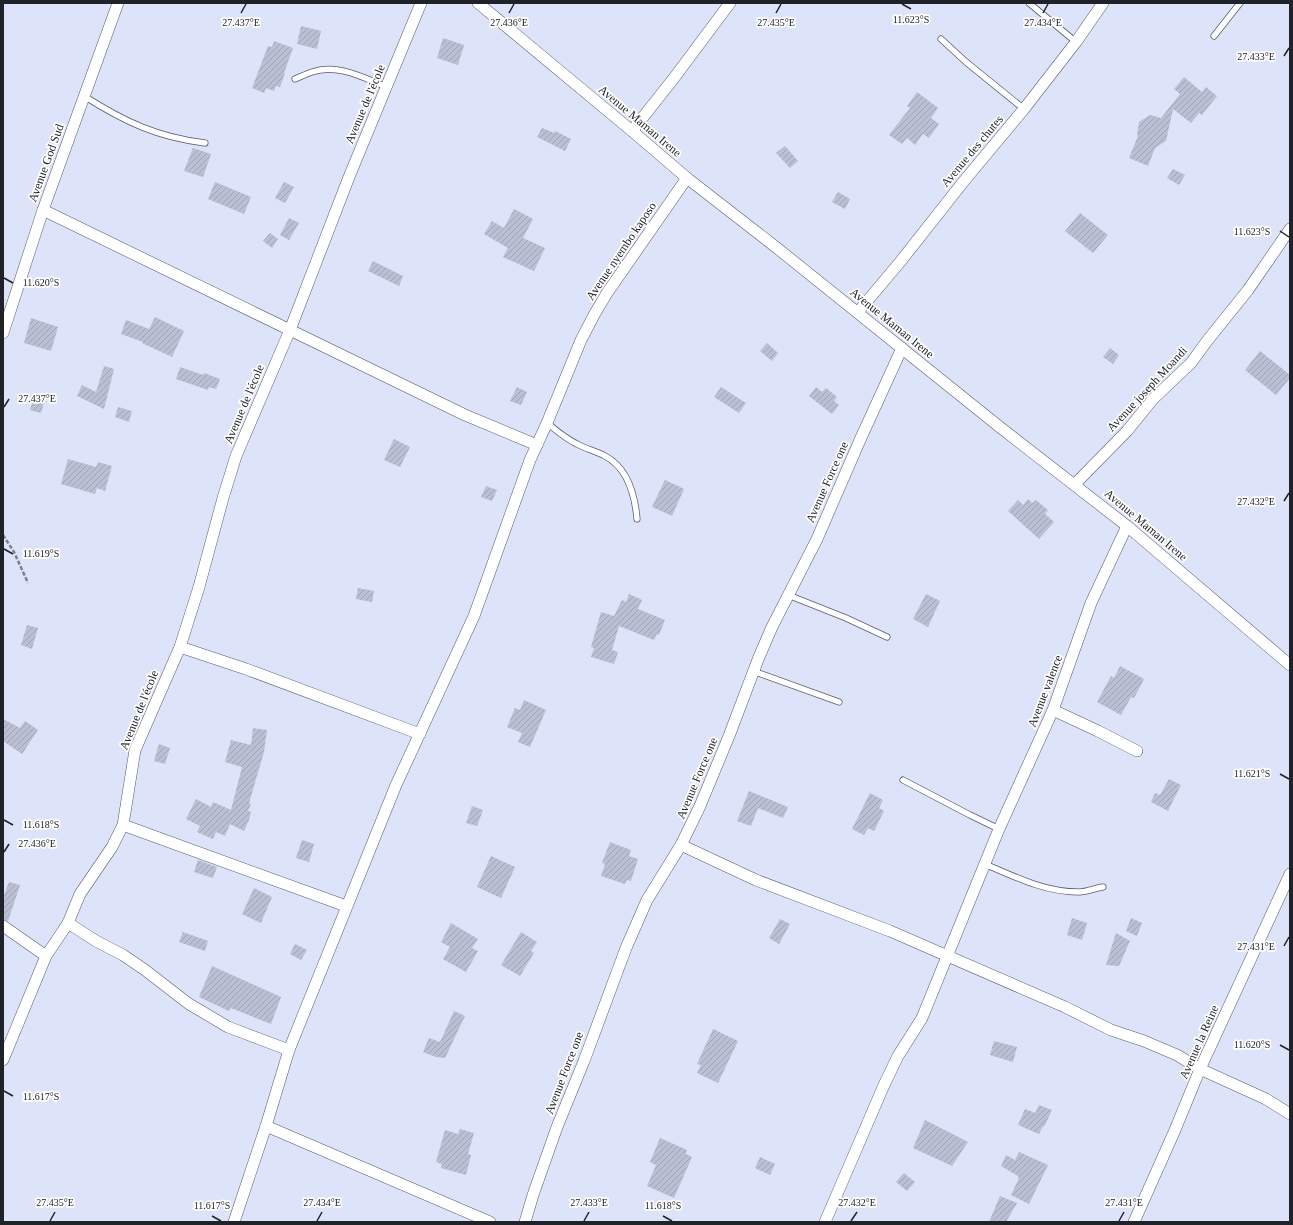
<svg xmlns="http://www.w3.org/2000/svg" width="1293" height="1225" viewBox="0 0 1293 1225" font-family="Georgia,serif">
  <style>
    .building { fill: url(#building-hatch) }
    .lines { fill: none; stroke-linecap: round; stroke-linejoin: round }
    .service-casing { stroke: #585c6e; stroke-width: 7 }
    .minor-casing { stroke: #585c6e; stroke-width: 12 }
    .path { stroke: #7c808e; stroke-width: 2.5; stroke-dasharray: 4 2; stroke-linecap: butt }
    .service { stroke: #fff; stroke-width: 5.5 }
    .minor { stroke: #fff; stroke-width: 11 }
    .ticks { fill: none; stroke: #202229; stroke-width: 1.5 }
    .labels { text-anchor: middle; dominant-baseline: central; stroke-width: 3.5; stroke-linejoin: round; paint-order: stroke }
    .street-label { font-size: 12px; fill: #202229; stroke: #fff }
    .ticks-label { font-size: 10px; text-anchor: middle; fill: #202229; stroke: #fff; stroke-width: 3.5; stroke-linejoin: round; paint-order: stroke }
  </style>
  <defs>
    <pattern id="building-hatch" width="6" height="6" patternUnits="userSpaceOnUse"><rect width="6" height="6" fill="#babfd3"/><path d="M-1 1l2-2M0 6l6-6M5 7l2-2" fill="none" stroke="#a0a4b5"/></pattern>
  </defs>
  <rect width="100%" height="100%" fill="#dde3f8"/>
  <g class="building">
    <polygon points="301,26 321,31 317,49 297,44"/>
    <polygon points="443,38 464,45 458,65 437,58"/>
    <polygon points="274,41 293,48 284,73 285,73 280,87 276,86 274,91 266,88 264,93 252,88 268,46 272,47"/>
    <polygon points="1184,77 1202,92 1206,87 1217,96 1202,115 1199,113 1191,123 1173,109 1166,141 1155,148 1148,166 1129,158 1138,136 1137,134 1139,122 1150,115 1161,118 1180,94 1174,89"/>
    <polygon points="917,92 938,108 931,118 939,124 929,138 923,134 915,145 907,138 902,144 889,135 910,108 907,106"/>
    <polygon points="542,128 554,133 555,131 571,139 565,151 537,137"/>
    <polygon points="785,146 798,161 790,168 776,153"/>
    <polygon points="193,148 211,154 203,177 184,171"/>
    <polygon points="1173,169 1185,175 1179,185 1167,178"/>
    <polygon points="215,182 251,197 244,214 208,199"/>
    <polygon points="284,182 294,187 285,203 275,198"/>
    <polygon points="838,192 850,199 845,209 832,202"/>
    <polygon points="514,209 533,219 523,238 545,248 534,271 503,257 508,248 484,234 492,221 504,228"/>
    <polygon points="1080,213 1108,235 1093,253 1065,231"/>
    <polygon points="289,218 299,223 289,240 280,235"/>
    <polygon points="270,233 278,239 272,248 263,241"/>
    <polygon points="373,261 403,276 399,286 368,271"/>
    <polygon points="155,317 184,331 172,357 142,343 143,342 121,334 126,320 149,329"/>
    <polygon points="31,318 58,327 51,351 24,343"/>
    <polygon points="767,343 778,353 772,361 760,351"/>
    <polygon points="1110,348 1119,355 1113,364 1103,357"/>
    <polygon points="1260,351 1290,375 1290,378 1276,395 1245,370"/>
    <polygon points="104,366 114,369 104,409 77,396 82,385 96,392"/>
    <polygon points="180,367 203,375 204,373 220,379 216,389 209,387 208,390 176,379"/>
    <polygon points="517,387 527,392 521,405 510,401"/>
    <polygon points="721,387 746,403 739,413 714,397"/>
    <polygon points="816,387 822,392 826,388 837,397 834,401 839,405 832,414 809,396"/>
    <polygon points="33,400 44,402 41,413 30,410"/>
    <polygon points="118,407 132,411 129,422 115,417"/>
    <polygon points="394,439 410,447 400,467 384,460"/>
    <polygon points="68,459 96,467 98,462 112,466 105,491 97,488 95,494 61,484"/>
    <polygon points="665,480 684,489 672,516 652,507"/>
    <polygon points="486,486 497,490 492,501 481,497"/>
    <polygon points="1028,499 1032,503 1036,500 1048,510 1045,514 1054,522 1039,539 1008,511 1018,500 1023,505"/>
    <polygon points="358,588 374,591 372,602 356,599"/>
    <polygon points="629,594 642,600 638,609 665,620 659,635 657,634 654,640 619,626 612,650 618,652 614,664 591,657 594,648 591,647 601,612 614,616 622,600 626,602"/>
    <polygon points="926,594 940,601 928,627 913,619"/>
    <polygon points="27,625 38,628 32,649 21,645"/>
    <polygon points="1120,666 1144,679 1134,698 1131,697 1121,715 1097,702 1111,676 1114,678"/>
    <polygon points="524,700 546,710 530,747 518,742 522,733 507,727 515,708 520,710"/>
    <polygon points="3,719 20,728 25,721 38,730 22,754 3,741"/>
    <polygon points="253,728 267,730 264,752 249,803 251,804 248,811 251,812 249,820 244,831 230,824 225,836 216,832 213,839 197,832 200,826 186,819 196,799 211,807 213,802 231,810 242,767 225,762 231,740 251,745"/>
    <polygon points="159,744 170,748 165,764 154,761"/>
    <polygon points="1169,779 1181,785 1168,811 1151,802 1155,793 1160,795"/>
    <polygon points="749,791 788,807 783,818 758,808 751,826 737,821"/>
    <polygon points="870,793 883,800 879,808 884,811 874,831 868,828 864,835 852,829"/>
    <polygon points="472,806 483,810 477,826 466,823"/>
    <polygon points="302,840 314,844 309,862 296,858"/>
    <polygon points="610,842 631,850 629,856 638,859 631,881 627,880 625,884 601,876 605,864 602,863"/>
    <polygon points="491,856 515,867 501,898 477,887"/>
    <polygon points="198,860 217,867 213,878 194,872"/>
    <polygon points="9,882 20,885 8,921 3,919 3,898"/>
    <polygon points="254,888 272,897 261,923 242,914"/>
    <polygon points="1072,918 1087,923 1082,940 1067,935"/>
    <polygon points="1131,918 1142,923 1137,936 1126,931"/>
    <polygon points="780,919 790,924 779,944 769,938"/>
    <polygon points="451,923 478,939 472,948 478,951 466,972 443,959 450,947 441,942"/>
    <polygon points="183,932 208,941 205,951 179,942"/>
    <polygon points="521,932 537,942 531,951 534,953 520,976 501,965"/>
    <polygon points="1116,933 1130,941 1119,966 1106,965"/>
    <polygon points="295,944 307,950 301,960 290,954"/>
    <polygon points="212,966 281,997 271,1024 231,1008 229,1011 199,997"/>
    <polygon points="454,1011 465,1016 445,1058 436,1057 423,1052 429,1038 440,1042"/>
    <polygon points="713,1029 738,1041 718,1083 697,1073 701,1065 697,1064"/>
    <polygon points="994,1041 1017,1047 1013,1062 990,1055"/>
    <polygon points="1039,1105 1052,1110 1044,1127 1043,1126 1039,1134 1018,1125 1025,1109 1035,1113"/>
    <polygon points="925,1120 968,1142 952,1166 913,1148"/>
    <polygon points="460,1129 474,1133 468,1154 471,1155 466,1175 441,1168 442,1164 436,1162 445,1130 458,1134"/>
    <polygon points="660,1138 687,1150 686,1154 692,1157 674,1198 647,1186 656,1165 650,1162"/>
    <polygon points="1019,1152 1048,1165 1029,1204 1011,1195 1019,1178 1018,1177 1018,1176 1001,1166 1006,1155 1015,1160"/>
    <polygon points="760,1157 775,1164 770,1175 755,1168"/>
    <polygon points="904,1173 915,1182 907,1191 896,1182"/>
    <polygon points="1000,1196 1017,1203 1006,1222 989,1222"/>
  </g>
  <g class="lines">
    <defs>
      <g id="service">
        <polyline points="1029,3 1076,42"/>
        <polyline points="1214,36 1240,3"/>
        <polyline points="941,39 966,62 1024,109"/>
        <path d="M295,79C300,77 306,74 312,72C337,63 364,78 387,87"/>
        <path d="M84,96C125,122 157,137 205,143"/>
        <path d="M547,423C557,431 566,439 577,444C586,449 596,451 605,456C628,468 635,496 637,519"/>
        <polyline points="788,595 846,618 887,637"/>
        <polyline points="753,671 839,702"/>
        <polyline points="903,780 970,815 999,829"/>
        <path d="M985,864C1015,877 1045,892 1079,892C1087,892 1095,888 1103,887"/>
      </g>
      <g id="minor">
        <polyline points="478,3 632,131 687,178 777,248 1001,428 1127,526 1290,665"/>
        <polyline points="632,131 674,78 730,3"/>
        <polyline points="43,210 465,415 537,445"/>
        <polyline points="858,312 900,262 964,181 1024,109 1076,42 1103,3"/>
        <polyline points="3,333 43,210 118,3"/>
        <polyline points="1075,484 1127,431 1153,399 1191,363 1207,341 1248,290 1290,229"/>
        <polyline points="180,647 246,669 420,734"/>
        <polyline points="1053,710 1098,731 1137,751"/>
        <polyline points="123,825 346,906"/>
        <polyline points="681,845 756,880 890,931 1065,1007 1111,1030 1144,1041 1177,1055 1200,1069 1266,1099 1290,1114"/>
        <polyline points="68,923 96,941 123,955 145,970 189,1004 201,1011 228,1027 289,1050"/>
        <polyline points="3,926 46,956 3,1060"/>
        <polyline points="46,956 68,923 80,894 112,847 123,825 135,750 180,647 199,587 223,498 236,456 290,330 349,177 421,3"/>
        <polyline points="266,1126 490,1222"/>
        <polyline points="234,1222 266,1126 289,1050 396,785 474,616 530,460 547,423 581,340 594,315 607,293 687,178"/>
        <polyline points="525,1222 533,1195 557,1127 584,1061 626,948 647,900 681,845 700,806 729,736 759,657 772,627 817,539 860,440 902,348"/>
        <polyline points="825,1222 884,1085 898,1056 922,1018 999,829 1053,710 1091,603 1127,526"/>
        <polyline points="1134,1222 1175,1130 1200,1069 1290,874"/>
      </g>
    </defs>
    <use href="#service" class="service-casing"/>
    <use href="#minor" class="minor-casing"/>
    <polyline class="path" points="3,535 14,552 28,583"/>
    <use href="#service" class="service"/>
    <use href="#minor" class="minor"/>
  </g>
  <path class="ticks" d="M902,4L911,9M241,13L246,4M509,13L514,4M776,13L781,4M1043,13L1048,4M1284,56L1289,48M1280,231L1289,237M4,278L13,283M4,407L9,399M1284,501L1289,493M4,549L13,554M1280,774L1289,779M4,820L13,825M4,852L9,844M1284,946L1289,937M1280,1045L1289,1050M4,1091L13,1096M212,1216L221,1221M663,1216L672,1221M50,1221L55,1212M317,1221L322,1212M584,1221L589,1212M851,1221L857,1212M1119,1221L1124,1212"/>
  <g class="labels">
    <g class="street-label">
      <text transform="translate(365 104) rotate(-67)">Avenue de l'école</text>
      <text transform="translate(640 121) rotate(40)">Avenue Maman Irene</text>
      <text transform="translate(972 151) rotate(-50)">Avenue des chutes</text>
      <text transform="translate(46 163) rotate(-70)">Avenue God Sud</text>
      <text transform="translate(621 251) rotate(-56)">Avenue nyembo kaposo</text>
      <text transform="translate(892 323) rotate(39)">Avenue Maman Irene</text>
      <text transform="translate(1147 389) rotate(-47)">Avenue joseph Moandi</text>
      <text transform="translate(244 404) rotate(-67)">Avenue de l'école</text>
      <text transform="translate(827 482) rotate(-66)">Avenue Force one</text>
      <text transform="translate(1146 525) rotate(40)">Avenue Maman Irene</text>
      <text transform="translate(1045 691) rotate(-69)">Avenue valence</text>
      <text transform="translate(139 710) rotate(-68)">Avenue de l'école</text>
      <text transform="translate(697 778) rotate(-67)">Avenue Force one</text>
      <text transform="translate(1199 1042) rotate(-66)">Avenue la Reine</text>
      <text transform="translate(564 1073) rotate(-69)">Avenue Force one</text>
    </g>
  </g>
  <g class="ticks-label">
    <text x="911" y="23">11.623°S</text>
    <text x="509" y="26">27.436°E</text>
    <text x="241" y="26">27.437°E</text>
    <text x="776" y="26">27.435°E</text>
    <text x="1043" y="26">27.434°E</text>
    <text x="1256" y="60">27.433°E</text>
    <text x="1252" y="235">11.623°S</text>
    <text x="41" y="286">11.620°S</text>
    <text x="37" y="402">27.437°E</text>
    <text x="1256" y="505">27.432°E</text>
    <text x="41" y="557">11.619°S</text>
    <text x="1252" y="777">11.621°S</text>
    <text x="41" y="828">11.618°S</text>
    <text x="37" y="847">27.436°E</text>
    <text x="1256" y="950">27.431°E</text>
    <text x="1252" y="1048">11.620°S</text>
    <text x="41" y="1100">11.617°S</text>
    <text x="55" y="1206">27.435°E</text>
    <text x="322" y="1206">27.434°E</text>
    <text x="589" y="1206">27.433°E</text>
    <text x="857" y="1206">27.432°E</text>
    <text x="1124" y="1206">27.431°E</text>
    <text x="212" y="1209">11.617°S</text>
    <text x="663" y="1209">11.618°S</text>
  </g>
  <rect width="1293" height="1225" fill="none" stroke="#202229" stroke-width="8"/>
</svg>
